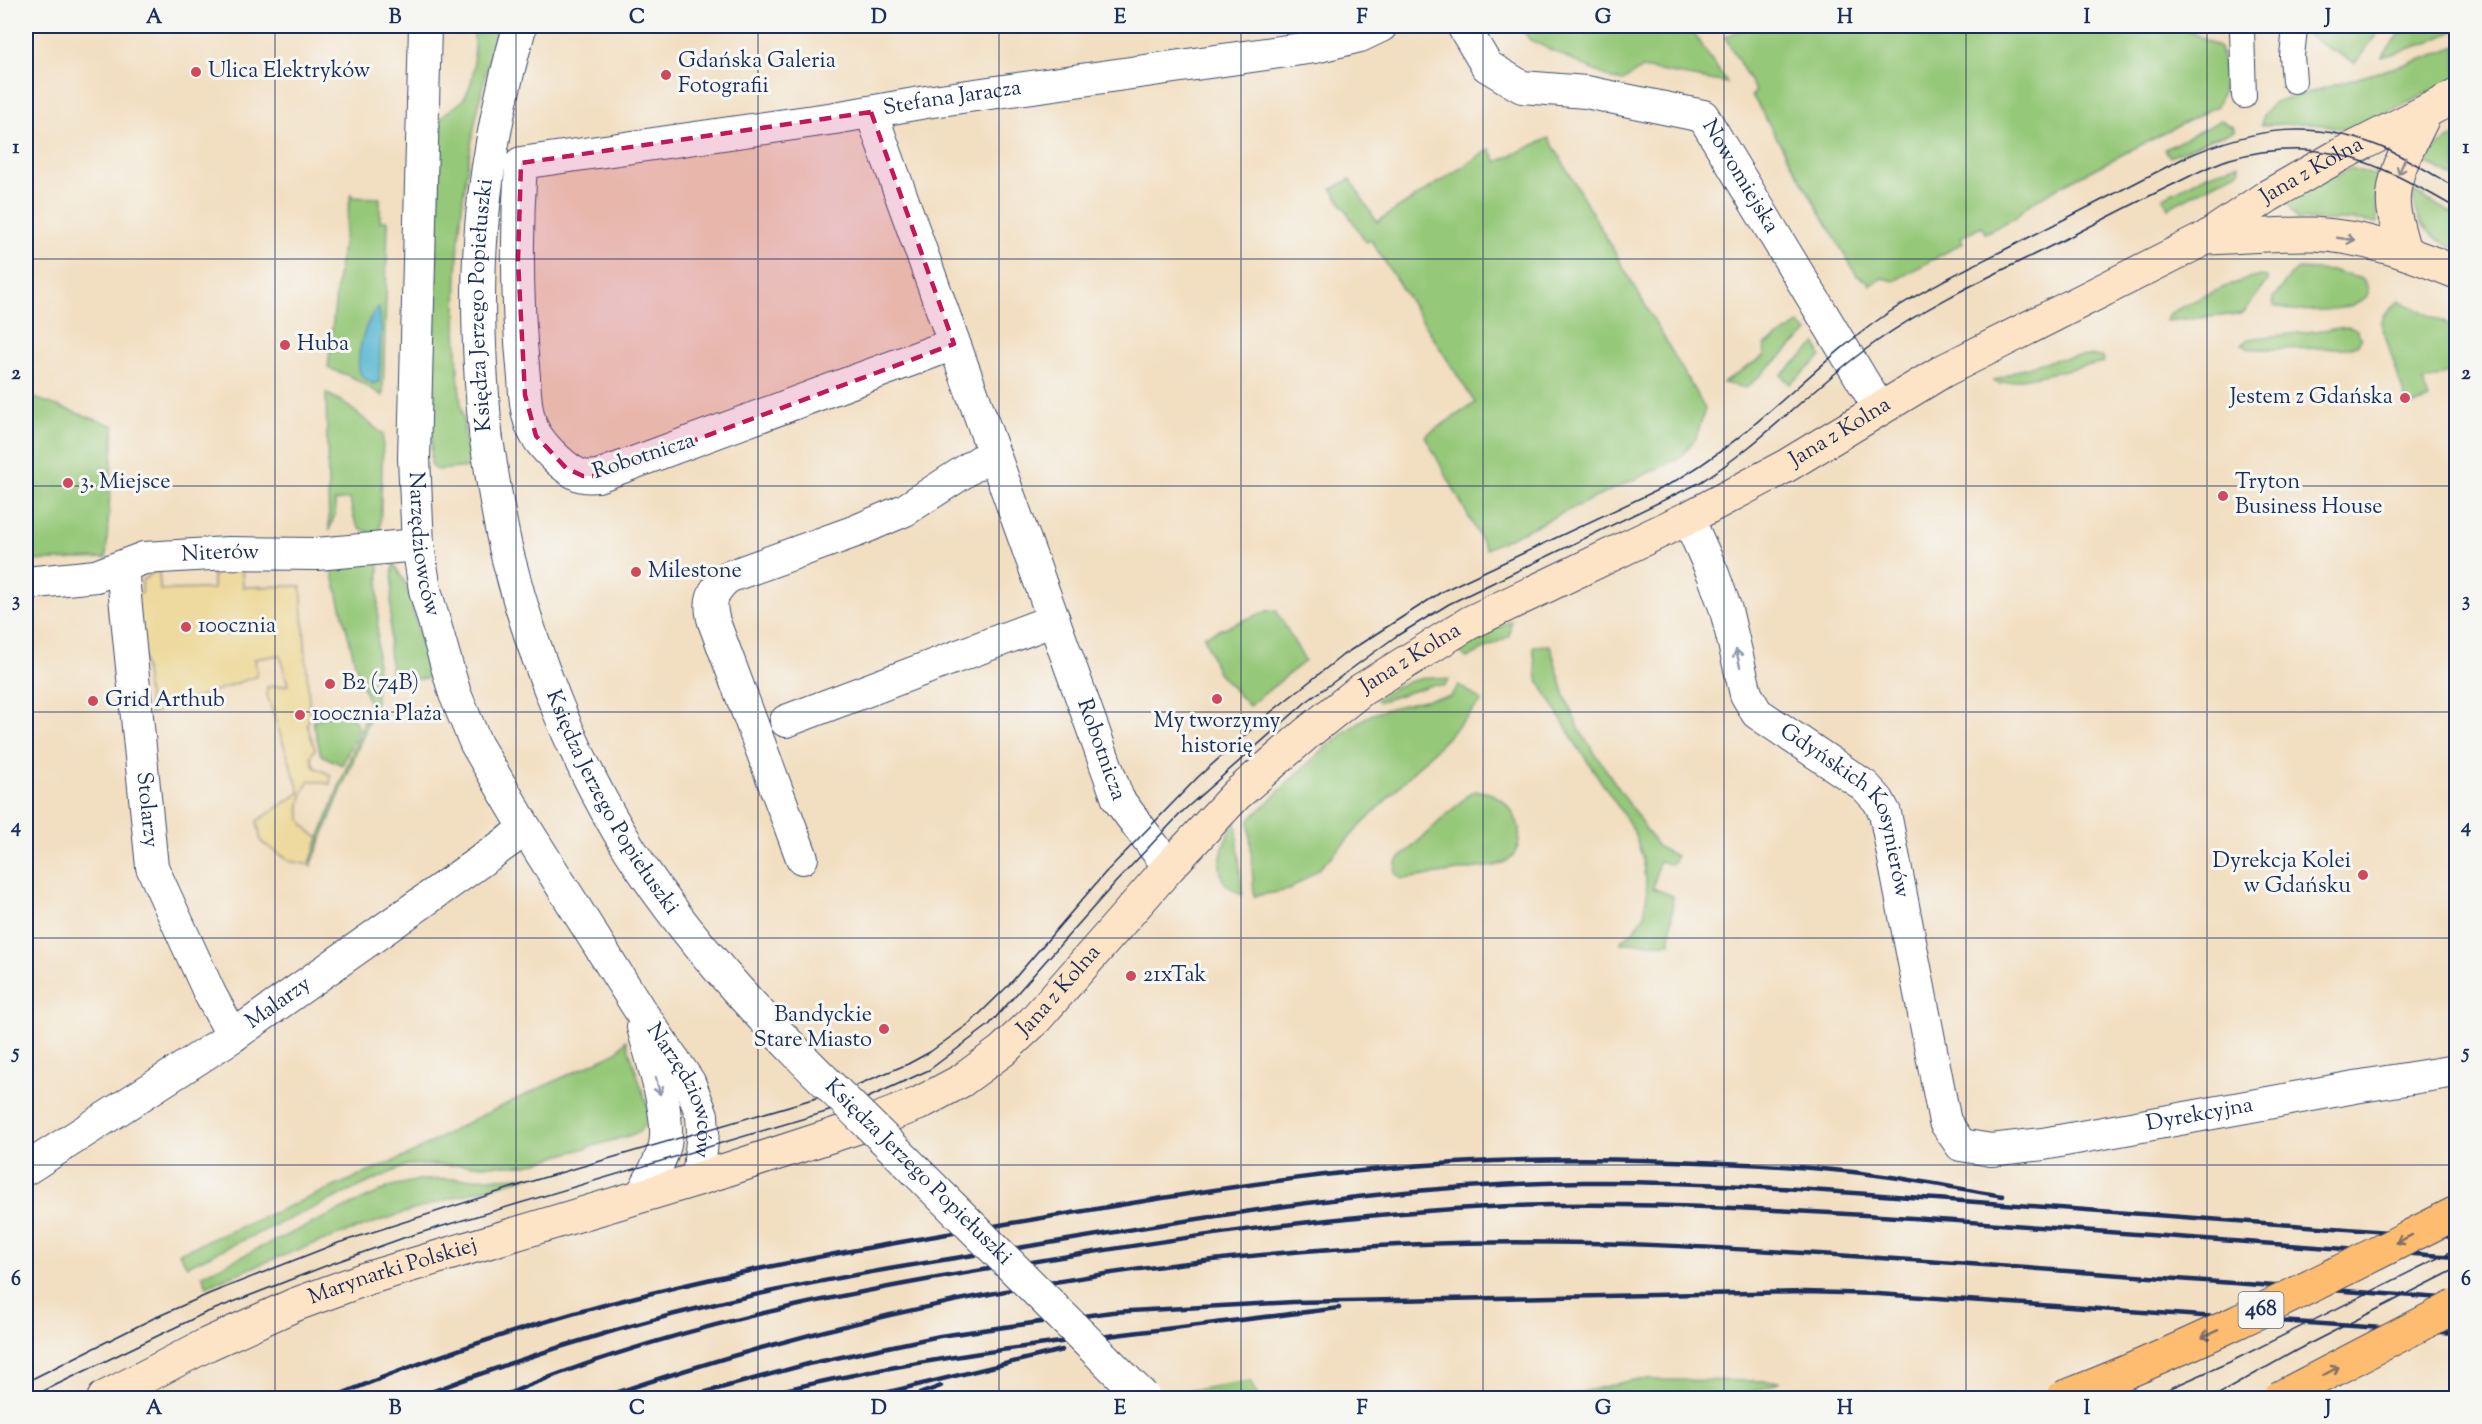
<svg xmlns="http://www.w3.org/2000/svg" width="2482" height="1424" viewBox="0 0 2482 1424" font-family="'Sorts Mill Goudy',serif">
  <style>
    .green { fill: #95c878; stroke: #587c6b; stroke-width: 1.5 }
    .sand { fill: #eeda9e; stroke: #84847e; stroke-width: 1.5 }
    .water { fill: #54b5d2; stroke: #387298; stroke-width: 1.5 }
    .lines { fill: none; stroke-linecap: round; stroke-linejoin: round }
    .pedestrian-casing { stroke: #3b496d; stroke-width: 26 }
    .minor-casing { stroke: #3b496d; stroke-width: 34 }
    .tertiary-casing { stroke: #3b496d; stroke-width: 35 }
    .secondary-casing { stroke: #3b496d; stroke-width: 35 }
    .pedestrian { stroke: #fff; stroke-width: 24 }
    .minor { stroke: #fff; stroke-width: 32 }
    .tertiary { stroke: #fff; stroke-width: 33 }
    .secondary { stroke: #fee4c6; stroke-width: 33 }
    .tram { stroke: #1b2f5e; stroke-width: 1.5 }
    .rail { stroke: #1b2f5e; stroke-width: 4.5 }
    .tertiary-bridge-casing { stroke: #3b496d; stroke-width: 35; stroke-linecap: butt }
    .primary-bridge-casing { stroke: #3b496d; stroke-width: 35; stroke-linecap: butt }
    .tertiary-bridge { stroke: #fff; stroke-width: 33 }
    .primary-bridge { stroke: #fdbc70; stroke-width: 33 }
    .oneway { stroke: #8c8a92 }
    .oneway2 { stroke: #8d97ae }
    .oneway3 { stroke: #816e66 }
    .marked { fill: #c2185b; fill-opacity: 0.2; stroke: #c2185b; stroke-width: 4.5; stroke-dasharray: 12 8; stroke-linejoin: round }
    .grid { fill: none; stroke: #1b2f5e; stroke-width: 1.5; stroke-opacity: 0.55 }
    .poi-dot { fill: #d1495b; stroke: #f6f6f2; stroke-width: 2 }
    .labels { text-anchor: middle; dominant-baseline: central; stroke-width: 6; stroke-linejoin: round; paint-order: stroke }
    .shield { fill: #f6f6f2; stroke: #5d6b8a; stroke-width: 1.5 }
    .shield-label { font-size: 21px; font-weight: bold; fill: #1b2f5e }
    .poi-label { font-size: 22px; fill: #1b2f5e; stroke: #f6f6f2; text-anchor: start }
    .street-label { font-size: 22px; fill: #1b2f5e; stroke: #f6f6f2 }
    .neatline { fill: none; stroke: #1b2f5e; stroke-width: 2 }
    .grid-label { font-size: 20px; text-anchor: middle; font-weight: bold; fill: #1b2f5e }
  </style>
  <rect width="100%" height="100%" fill="#f6f6f2"/>
  <filter id="ink" filterUnits="userSpaceOnUse"><feTurbulence type="fractalNoise" baseFrequency=".0167" numOctaves="2"/><feDisplacementMap in="SourceGraphic" scale="12" xChannelSelector="R" yChannelSelector="G"/><feConvolveMatrix kernelMatrix="1 2 1 2 8 2 1 2 1" color-interpolation-filters="sRGB"/></filter>
  <filter id="wash" filterUnits="userSpaceOnUse"><feTurbulence type="fractalNoise" baseFrequency=".008" numOctaves="4" result="noise"/><feDisplacementMap in="SourceGraphic" scale="24" xChannelSelector="R" yChannelSelector="G"/><feGaussianBlur stdDeviation="1.35" result="paint"/><feColorMatrix in="noise" values="0 0 0 0 0 0 0 0 0 0 0 0 0 0 0 0 0 1.4 0 .05"/><feComposite in="paint" operator="in"/></filter>
  <g filter="url(#wash)">
    <rect width="100%" height="100%" fill="#f2dec0"/>
    <g class="green">
      <path d="M474,26H498C465,144 448,272 460,395C463,419 466,443 470,467L436,470L431,464L440,119C445,111 455,108 462,101C478,81 474,49 474,26Z"/>
      <polygon points="1581,26 1689,26 1727,83 1642,68 1623,81 1612,79 1530,40 1524,32"/>
      <polygon points="1750,26 2180,26 2220,48 2226,82 2217,106 2051,191 2027,206 2015,218 1985,233 1981,226 1961,237 1963,243 1894,281 1882,278 1870,285 1868,281 1857,276 1752,95 1756,92 1725,37"/>
      <polygon points="2291,26 2383,26 2355,63"/>
      <polygon points="2406,26 2456,26 2456,30 2430,42 2382,57"/>
      <polygon points="2456,46 2456,79 2353,130 2308,123 2262,125 2263,115 2274,103 2429,57"/>
      <polygon points="2221,120 2234,128 2234,131 2210,139 2170,157 2165,149"/>
      <polygon points="2456,135 2456,179 2422,160 2436,147"/>
      <polygon points="1549,138 1705,409 1696,438 1680,458 1486,549 1425,436 1475,403 1371,240 1366,242 1332,189 1350,179 1377,222 1490,149 1497,162"/>
      <polygon points="2239,164 2240,170 2168,208 2163,197 2207,175"/>
      <polygon points="2351,168 2380,177 2376,198 2377,223 2351,220 2297,220 2286,200"/>
      <path d="M2412,191L2456,216V248C2427,237 2416,222 2412,191Z"/>
      <polygon points="351,193 352,197 380,198 380,221 388,221 383,396 352,377 328,368 338,276"/>
      <path d="M2298,269L2334,271L2362,279C2394,313 2292,315 2274,306L2273,298L2291,275Z"/>
      <path d="M2261,276L2267,277V281L2245,311L2241,314L2166,321L2169,314C2198,298 2228,283 2261,276Z"/>
      <polygon points="2400,301 2456,328 2456,370 2423,382 2429,399 2408,407 2381,323 2385,314"/>
      <polygon points="1799,324 1808,332 1746,388 1723,383 1764,356 1765,345"/>
      <polygon points="2348,327 2357,330 2361,338 2358,344 2349,348 2248,349 2242,344 2248,339"/>
      <polygon points="1816,344 1821,357 1790,384 1781,375"/>
      <path d="M2090,356L2103,357L2104,362L1999,384L1994,381C2026,365 2054,357 2090,356Z"/>
      <path d="M326,393L344,403L383,434L380,534C353,531 355,523 350,499L335,501V514L329,531Z"/>
      <polygon points="26,395 114,426 106,558 26,561"/>
      <polygon points="379,560 376,703 311,866 309,865 370,706 356,667 331,567"/>
      <polygon points="393,563 406,584 431,678 392,681 389,649"/>
      <polygon points="1276,610 1305,661 1249,706 1217,671 1204,636 1267,611"/>
      <polygon points="1511,621 1509,636 1467,658 1456,649"/>
      <polygon points="1550,645 1565,696 1580,731 1658,847 1676,856 1674,862 1670,864 1659,861 1653,888 1673,896 1670,943 1621,943 1622,939 1632,933 1644,916 1647,894 1642,856 1633,829 1576,744 1537,678 1533,646"/>
      <path d="M1433,677L1449,680L1444,686L1432,685L1378,702L1376,699C1396,686 1410,679 1433,677Z"/>
      <path d="M1459,685L1482,701L1318,870L1289,890L1254,896L1249,820C1286,785 1322,746 1365,718C1380,709 1431,697 1450,697Z"/>
      <polygon points="346,708 359,728 342,765 321,755 313,721"/>
      <path d="M1477,791C1493,792 1506,800 1514,815C1523,831 1522,854 1503,863C1496,867 1484,867 1476,868C1451,872 1427,876 1402,879L1395,873L1396,862L1470,793Z"/>
      <path d="M1236,820L1242,895C1235,891 1227,887 1223,880C1214,862 1227,835 1236,820Z"/>
      <polygon points="626,1040 651,1118 638,1133 527,1165 407,1165 187,1266 179,1253 413,1153 470,1121 617,1052"/>
      <path d="M529,1177C420,1205 312,1242 207,1286L202,1275L392,1186L419,1180Z"/>
      <polygon points="1632,1380 1645,1380 1781,1381 1738,1398 1559,1398"/>
      <polygon points="1250,1381 1259,1398 1188,1398 1180,1392"/>
    </g>
    <path class="sand" d="M213,566L242,568L243,587L301,586L310,716L307,724L315,749L311,756L314,767L331,775L330,784L309,780C296,805 294,823 319,838L309,865L290,861L261,842L257,821L300,793L267,695V687L288,685L280,655L255,659L257,676L150,714L136,594L142,593V581L159,569L160,590L213,589Z"/>
    <path class="water" d="M379,308L381,326L379,382L373,384C370,381 364,379 361,375C353,363 366,314 379,308Z"/>
  </g>
  <g filter="url(#ink)">
    <g class="lines">
      <defs>
        <g id="pedestrian">
          <polyline points="2242,30 2244,96"/>
          <polyline points="2294,81 2292,56 2295,28"/>
        </g>
        <g id="minor">
          <path id="s1" d="M425,26L414,458L418,545L425,590L455,694L476,744L526,829L583,920L639,1009L689,1082L702,1115L703,1132L698,1179"/>
          <path id="s2" d="M1463,26L1487,66L1522,87L1586,92L1703,116L1879,408"/>
          <path id="s3" d="M871,112L1118,799L1169,867"/>
          <path id="s4" d="M954,344L598,476C594,476 588,477 584,476C569,474 544,448 536,435C526,419 525,396 524,378C517,307 516,234 521,163L835,118L926,102L1315,47L1360,36L1381,26"/>
          <path id="s5" d="M1688,518L1713,574L1726,610L1746,694L1757,713L1865,786L1878,800L1885,813L1945,1122L1961,1145L1991,1150L2043,1144L2355,1087L2456,1071"/>
          <path id="s6" d="M122,567L152,867L210,994L233,1036"/>
          <path id="s7" d="M26,583L96,576L144,558L228,553L316,554L418,545"/>
          <polyline points="786,721 1054,620"/>
          <path d="M802,858L714,622C708,602 712,590 728,577L856,531L905,510L993,453"/>
          <path id="s8" d="M26,1169L233,1036L526,829"/>
          <path d="M641,1196C650,1179 660,1164 665,1145C671,1115 651,1058 643,1027"/>
        </g>
        <g id="tertiary">
          <path id="s9" d="M486,437C480,375 476,313 480,250C484,174 499,98 520,26"/>
        </g>
        <g id="secondary">
          <path d="M2206,238C2242,237 2278,233 2313,234C2363,236 2411,254 2456,272"/>
          <path d="M2404,251C2401,238 2396,224 2394,210C2389,177 2412,142 2425,113"/>
          <path id="s10" d="M104,1398L208,1344L294,1305L365,1279L698,1179L858,1127L918,1104L961,1081L1002,1051L1033,1022L1169,867L1236,795L1306,734L1361,690L1469,623L1688,518L1786,466L1943,371L2206,238L2268,196L2340,155L2456,96"/>
        </g>
      </defs>
      <use href="#pedestrian" class="pedestrian-casing"/>
      <use href="#minor" class="minor-casing"/>
      <use href="#tertiary" class="tertiary-casing"/>
      <use href="#secondary" class="secondary-casing"/>
      <use href="#pedestrian" class="pedestrian"/>
      <use href="#minor" class="minor"/>
      <use href="#tertiary" class="tertiary"/>
      <use href="#secondary" class="secondary"/>
      <g class="tram">
        <path d="M26,1382L152,1319L211,1293L338,1243L539,1179L847,1089L908,1064L930,1052L970,1023L1009,985L1105,873L1198,777L1271,712L1343,655L1443,591L1666,486C1749,442 1809,368 1885,315C1925,288 1970,267 2014,245C2071,216 2127,187 2184,158C2254,127 2316,118 2388,150C2412,161 2434,175 2456,188"/>
        <path d="M29,1398L205,1313L328,1265L406,1237L856,1103L929,1070L989,1025L1115,883L1183,811L1306,702L1395,637L1449,604L1699,483C1763,443 1814,385 1876,342C1938,298 2011,267 2079,232C2110,216 2141,200 2172,185C2191,176 2210,165 2230,159C2254,152 2280,149 2306,150C2362,153 2409,181 2456,208"/>
        <polyline points="2148,1398 2232,1361 2456,1249"/>
        <polyline points="2212,1398 2297,1350 2456,1269"/>
      </g>
      <g class="rail">
        <path d="M331,1398C434,1356 539,1320 648,1294C764,1265 882,1245 1000,1225C1127,1204 1253,1181 1381,1169C1494,1157 1609,1157 1723,1163C1774,1165 1825,1168 1876,1175C1918,1180 1960,1189 2003,1196"/>
        <path d="M415,1398C518,1358 624,1325 732,1300C837,1276 943,1260 1049,1243C1227,1213 1404,1184 1585,1182C1707,1181 1828,1191 1949,1200C2118,1212 2287,1224 2456,1237"/>
        <path d="M498,1398C662,1328 832,1295 1007,1266C1175,1238 1342,1213 1512,1206C1665,1201 1817,1212 1970,1222C2132,1234 2294,1246 2456,1257"/>
        <path d="M601,1398C865,1307 1142,1255 1422,1244C1585,1238 1749,1249 1911,1260C2093,1272 2275,1286 2456,1299"/>
        <polyline points="684,1398 808,1364 940,1336 1112,1312 1294,1302 1805,1292 1878,1294 2456,1333"/>
        <path d="M752,1398C944,1349 1143,1333 1339,1308"/>
        <polyline points="864,1398 1062,1350"/>
        <polyline points="908,1398 941,1386"/>
      </g>
      <defs>
        <g id="tertiary-bridge">
          <path id="s11" d="M486,437C493,478 498,521 509,561C532,652 571,751 619,832C689,950 787,1044 884,1139C970,1225 1057,1311 1143,1397"/>
        </g>
        <g id="primary-bridge">
          <path d="M2062,1398C2198,1346 2327,1278 2456,1213"/>
          <polyline points="2279,1398 2456,1306"/>
        </g>
      </defs>
      <use href="#tertiary-bridge" class="tertiary-bridge-casing"/>
      <use href="#primary-bridge" class="primary-bridge-casing"/>
      <use href="#tertiary-bridge" class="tertiary-bridge"/>
      <use href="#primary-bridge" class="primary-bridge"/>
    </g>
    <defs><path id="oneway-shaft" d="M-6 0H5M1.5-3L5.5 0L1.5 3" fill="none" stroke-width="1.6" stroke-linecap="round" stroke-linejoin="round" transform="scale(1.5)"/></defs>
    <g class="oneway">
      <use href="#oneway-shaft" transform="translate(2402 166) rotate(113)"/>
      <use href="#oneway-shaft" transform="translate(2346 239) rotate(8)"/>
    </g>
    <g class="oneway2">
      <use href="#oneway-shaft" transform="translate(1738 658) rotate(-103)"/>
      <use href="#oneway-shaft" transform="translate(658 1086) rotate(76)"/>
    </g>
    <g class="oneway3">
      <use href="#oneway-shaft" transform="translate(2404 1239) rotate(153)"/>
      <use href="#oneway-shaft" transform="translate(2210 1334) rotate(155)"/>
      <use href="#oneway-shaft" transform="translate(2331 1371) rotate(-28)"/>
    </g>
  </g>
  <path class="marked" d="M871,112L954,344L598,476H583L566,468L536,436L525,395L518,260L521,163Z"/>
  <path class="grid" d="M275,26V1398M516,26V1398M758,26V1398M999,26V1398M1241,26V1398M1483,26V1398M1724,26V1398M1966,26V1398M2207,26V1398M26,259H2456M26,486H2456M26,712H2456M26,938H2456M26,1165H2456"/>
  <g class="poi-dot">
    <circle cx="196" cy="72" r="6"/>
    <circle cx="666" cy="75" r="6"/>
    <circle cx="285" cy="345" r="6"/>
    <circle cx="2405" cy="398" r="6"/>
    <circle cx="68" cy="483" r="6"/>
    <circle cx="2223" cy="496" r="6"/>
    <circle cx="636" cy="572" r="6"/>
    <circle cx="186" cy="627" r="6"/>
    <circle cx="330" cy="684" r="6"/>
    <circle cx="1217" cy="699" r="6"/>
    <circle cx="93" cy="701" r="6"/>
    <circle cx="300" cy="715" r="6"/>
    <circle cx="2363" cy="875" r="6"/>
    <circle cx="1131" cy="976" r="6"/>
    <circle cx="884" cy="1029" r="6"/>
  </g>
  <g class="labels">
    <rect class="shield" x="2238.5" y="1292" width="45" height="36" rx="4.5"/>
    <g class="shield-label">
      <text x="2261" y="1310">468</text>
    </g>
    <g class="poi-label">
      <text x="678" y="62">Gdańska Galeria<tspan x="678" dy="25">Fotografii</tspan></text>
      <text x="208" y="72">Ulica Elektryków</text>
      <text x="297" y="345">Huba</text>
      <text x="2393" y="398" text-anchor="end">Jestem z Gdańska</text>
      <text x="80" y="483">3. Miejsce</text>
      <text x="2235" y="483">Tryton<tspan x="2235" dy="25">Business House</tspan></text>
      <text x="648" y="572">Milestone</text>
      <text x="198" y="627">100cznia</text>
      <text x="342" y="684">B2 (74B)</text>
      <text x="105" y="701">Grid Arthub</text>
      <text x="312" y="715">100cznia Plaża</text>
      <text x="1217" y="722" text-anchor="middle">My tworzymy<tspan x="1217" dy="25">historię</tspan></text>
      <text x="2351" y="862" text-anchor="end">Dyrekcja Kolei<tspan x="2351" dy="25">w Gdańsku</tspan></text>
      <text x="1143" y="976">21xTak</text>
      <text x="872" y="1016" text-anchor="end">Bandyckie<tspan x="872" dy="25">Stare Miasto</tspan></text>
    </g>
    <g class="street-label">
      <text stroke="none"><textPath href="#s4" startOffset="1168">Stefana Jaracza</textPath></text>
      <text stroke="none"><textPath href="#s10" startOffset="2562">Jana z Kolna</textPath></text>
      <text stroke="none"><textPath href="#s2" startOffset="342">Nowomiejska</textPath></text>
      <text stroke="none"><textPath href="#s9" startOffset="132">Księdza Jerzego Popiełuszki</textPath></text>
      <text stroke="none"><textPath href="#s10" startOffset="2022">Jana z Kolna</textPath></text>
      <text transform="translate(644 457) rotate(-18)">Robotnicza</text>
      <text stroke="none"><textPath href="#s1" startOffset="519">Narzędziowców</textPath></text>
      <text stroke="none"><textPath href="#s7" startOffset="198">Niterów</textPath></text>
      <text stroke="none"><textPath href="#s10" startOffset="1536">Jana z Kolna</textPath></text>
      <text stroke="none"><textPath href="#s3" startOffset="678">Robotnicza</textPath></text>
      <text stroke="none"><textPath href="#s11" startOffset="390">Księdza Jerzego Popiełuszki</textPath></text>
      <text stroke="none"><textPath href="#s6" startOffset="244">Stolarzy</textPath></text>
      <text stroke="none"><textPath href="#s5" startOffset="348">Gdyńskich Kosynierów</textPath></text>
      <text stroke="none"><textPath href="#s10" startOffset="1050">Jana z Kolna</textPath></text>
      <text stroke="none"><textPath href="#s8" startOffset="302">Malarzy</textPath></text>
      <text stroke="none"><textPath href="#s1" startOffset="1132">Narzędziowców</textPath></text>
      <text stroke="none"><textPath href="#s5" startOffset="957">Dyrekcyjna</textPath></text>
      <text stroke="none"><textPath href="#s11" startOffset="874">Księdza Jerzego Popiełuszki</textPath></text>
      <text stroke="none"><textPath href="#s10" startOffset="316">Marynarki Polskiej</textPath></text>
    </g>
  </g>
  <rect width="2482" height="1424" fill="none" stroke="#f6f6f2" stroke-width="66"/>
  <rect x="33" y="33" width="2416" height="1358" class="neatline"/>
  <g class="grid-label">
    <text x="154" y="23">A</text>
    <text x="395" y="23">B</text>
    <text x="637" y="23">C</text>
    <text x="879" y="23">D</text>
    <text x="1120" y="23">E</text>
    <text x="1362" y="23">F</text>
    <text x="1603" y="23">G</text>
    <text x="1845" y="23">H</text>
    <text x="2087" y="23">I</text>
    <text x="2328" y="23">J</text>
    <text x="16" y="153">1</text>
    <text x="2466" y="153">1</text>
    <text x="16" y="379">2</text>
    <text x="2466" y="379">2</text>
    <text x="16" y="606">3</text>
    <text x="2466" y="606">3</text>
    <text x="16" y="832">4</text>
    <text x="2466" y="832">4</text>
    <text x="16" y="1058">5</text>
    <text x="2466" y="1058">5</text>
    <text x="16" y="1285">6</text>
    <text x="2466" y="1285">6</text>
    <text x="154" y="1414">A</text>
    <text x="395" y="1414">B</text>
    <text x="637" y="1414">C</text>
    <text x="879" y="1414">D</text>
    <text x="1120" y="1414">E</text>
    <text x="1362" y="1414">F</text>
    <text x="1603" y="1414">G</text>
    <text x="1845" y="1414">H</text>
    <text x="2087" y="1414">I</text>
    <text x="2328" y="1414">J</text>
  </g>
</svg>
